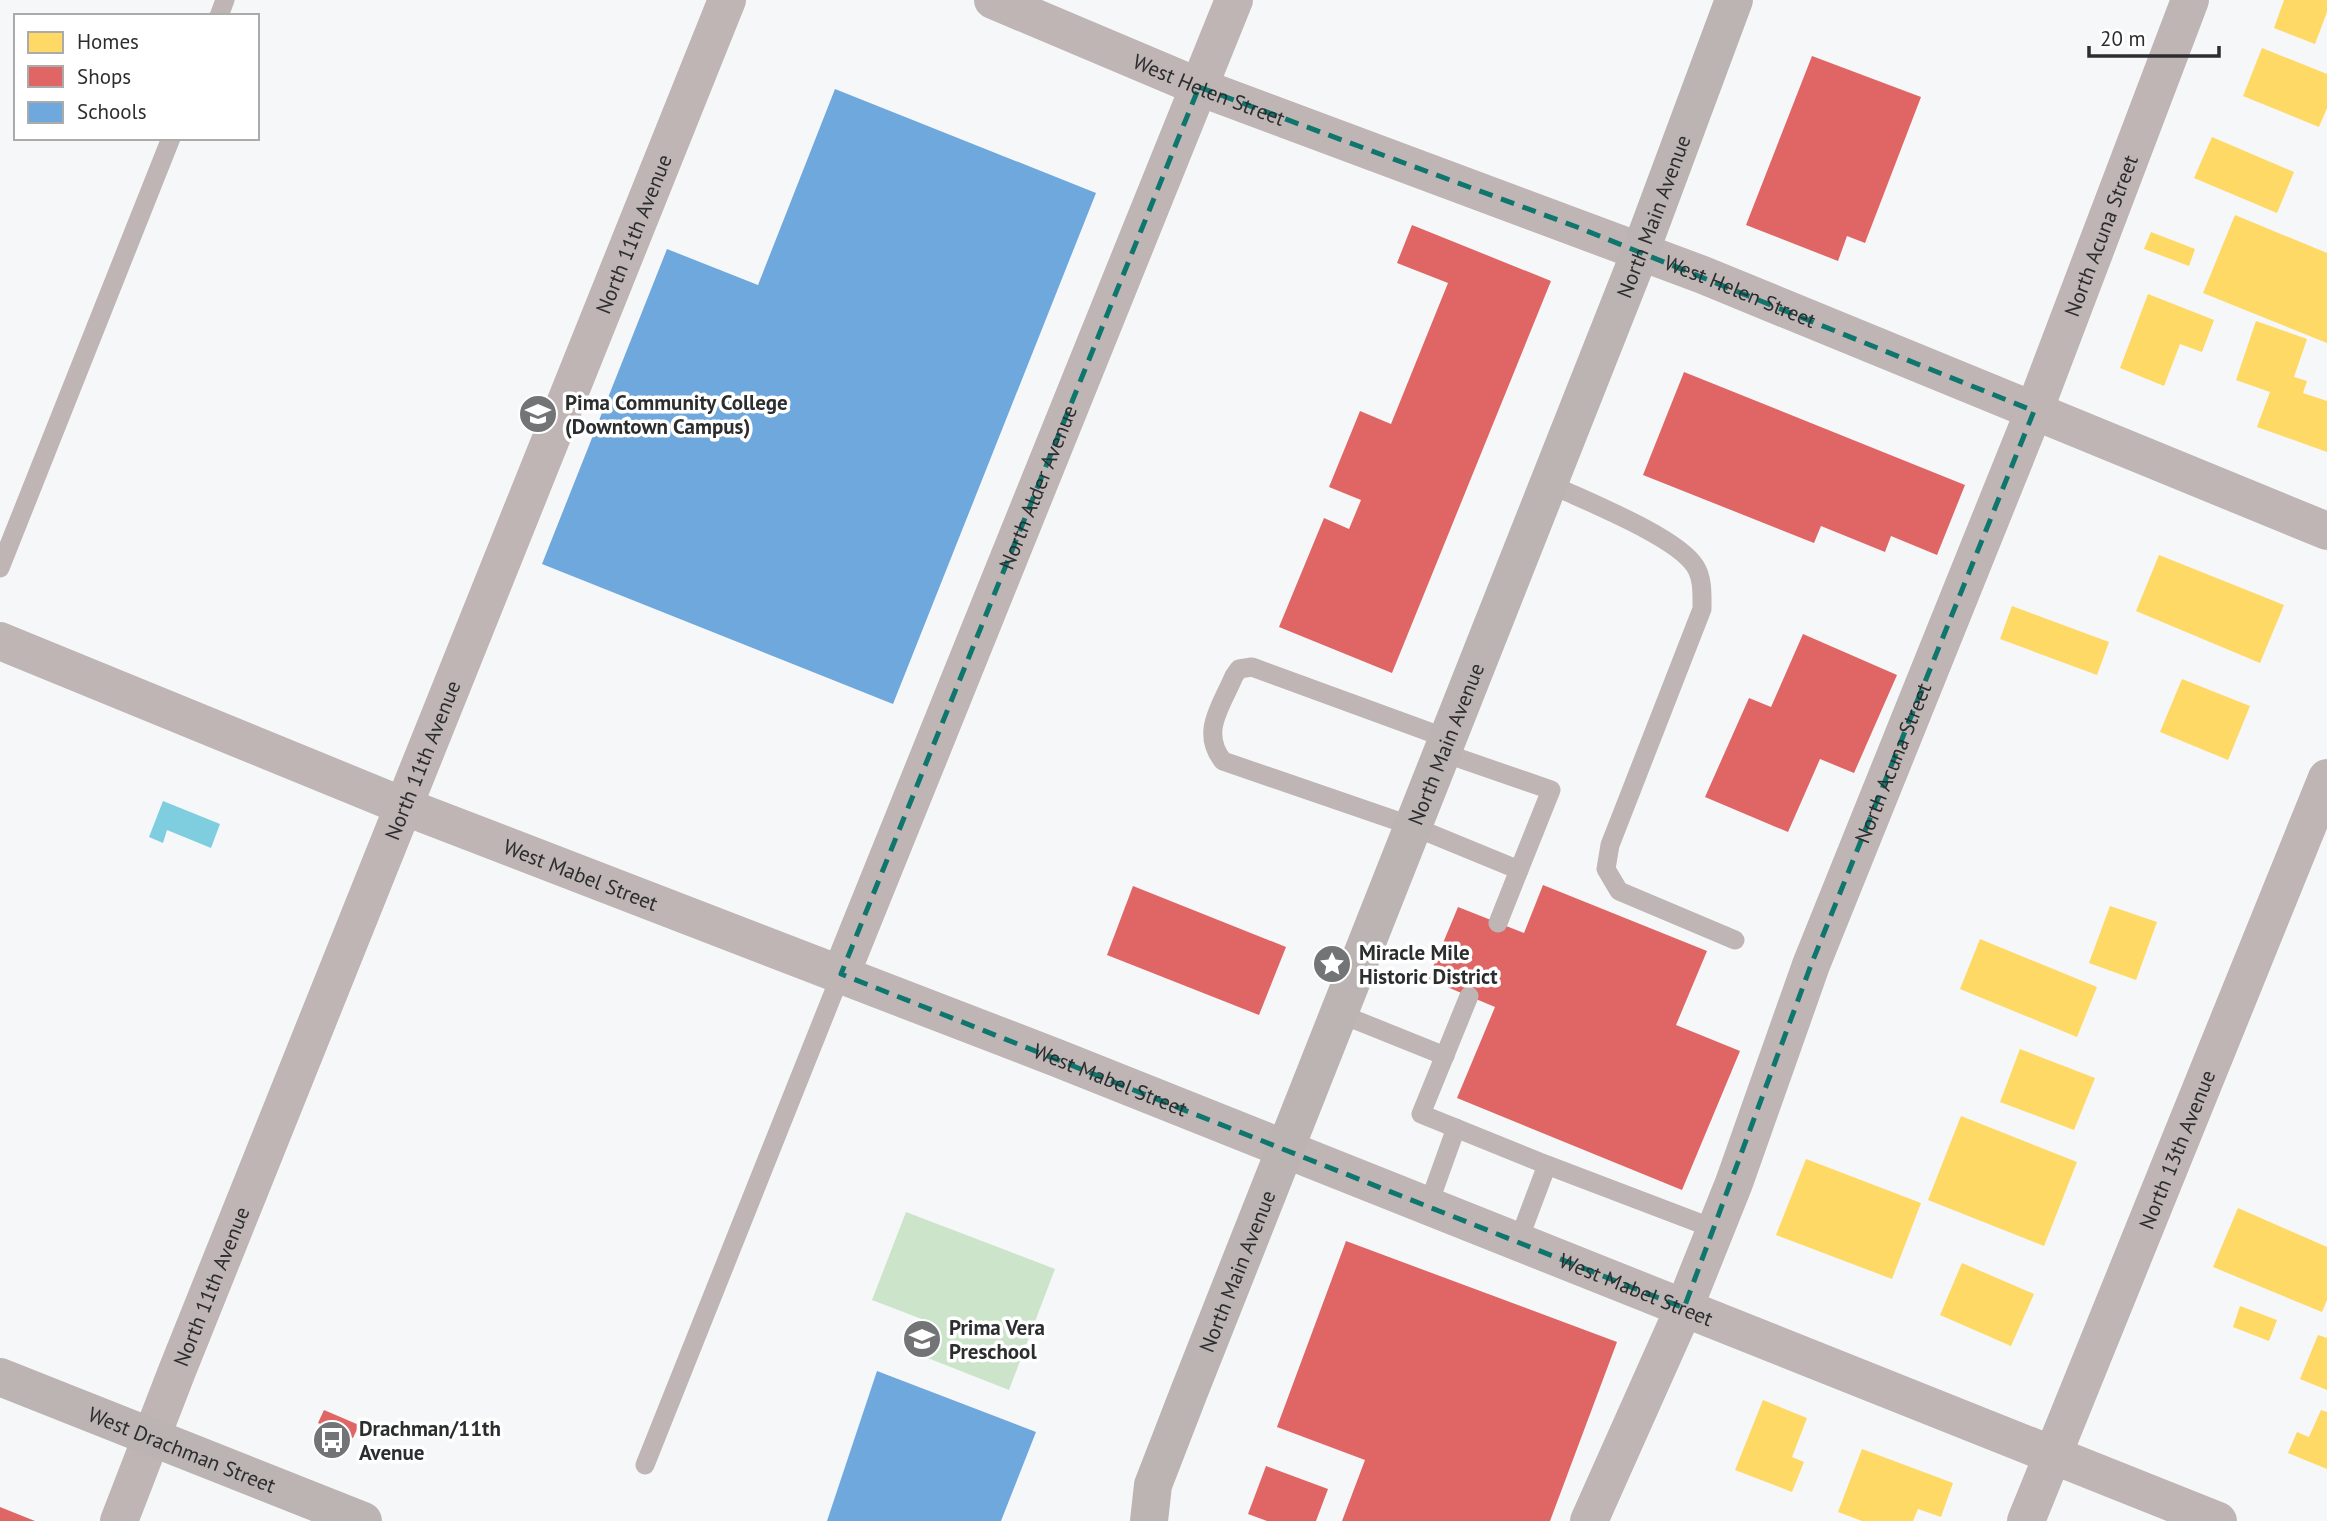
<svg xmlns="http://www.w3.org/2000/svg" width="2327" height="1521" viewBox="0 0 2327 1521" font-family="'PT Sans',sans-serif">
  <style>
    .green { fill: #cce4c9 }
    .water { fill: #7ecee0 }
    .homes { fill: #ffd966 }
    .shops { fill: #e06666 }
    .schools { fill: #6fa8dc }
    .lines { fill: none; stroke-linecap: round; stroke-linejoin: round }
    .lane { stroke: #beb5b4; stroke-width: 19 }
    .street { stroke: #beb5b4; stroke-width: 38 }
    .secondary { stroke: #bcb4b3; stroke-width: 38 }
    .marked { fill: none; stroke: #0f766e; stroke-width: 5; stroke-dasharray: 14 9; stroke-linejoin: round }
    .labels { text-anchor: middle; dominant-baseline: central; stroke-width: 7; stroke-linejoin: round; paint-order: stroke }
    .street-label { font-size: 21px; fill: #2c2d2e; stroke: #fff }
    .poi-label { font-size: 21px; font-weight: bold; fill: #2c2d2e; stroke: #fff; text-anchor: start }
  </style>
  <rect width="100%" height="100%" fill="#f6f7f8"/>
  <polygon class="green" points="906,1212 1055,1269 1009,1390 920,1355 932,1323 872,1300"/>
  <polygon class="water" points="163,801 220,824 211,848 167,830 163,843 149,837"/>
  <g class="homes">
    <polygon points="2284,0 2327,0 2327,12 2315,44 2274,28"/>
    <polygon points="2262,48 2327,74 2327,108 2319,127 2243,96"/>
    <polygon points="2212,137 2294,172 2277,213 2194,178"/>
    <polygon points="2235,215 2327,253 2327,343 2203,293"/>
    <polygon points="2151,232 2195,249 2189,266 2144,249"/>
    <polygon points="2148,294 2214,320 2202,352 2180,344 2164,386 2120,368"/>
    <polygon points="2256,321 2307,339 2294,377 2307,381 2303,393 2327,401 2327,452 2257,427 2270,392 2236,380"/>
    <polygon points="2159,555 2284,605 2260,663 2136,611"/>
    <polygon points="2012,606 2109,642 2097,675 2000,639"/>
    <polygon points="2182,679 2250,706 2228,760 2160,732"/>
    <polygon points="2110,906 2157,922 2136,980 2089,963"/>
    <polygon points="1980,939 2097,987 2077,1037 1960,989"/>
    <polygon points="2020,1049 2095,1078 2074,1130 2000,1102"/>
    <polygon points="1961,1116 2077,1162 2044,1246 1928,1200"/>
    <polygon points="1806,1159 1921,1203 1892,1279 1776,1235"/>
    <polygon points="2238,1208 2327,1247 2327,1300 2322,1312 2213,1267"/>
    <polygon points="1962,1263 2034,1294 2011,1346 1940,1315"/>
    <polygon points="2240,1306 2277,1320 2269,1341 2233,1327"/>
    <polygon points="2318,1335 2327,1338 2327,1390 2300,1379"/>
    <polygon points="1763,1400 1807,1418 1792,1457 1804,1462 1792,1492 1735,1470"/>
    <polygon points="2321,1410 2327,1412 2327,1469 2288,1453 2297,1432 2309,1437"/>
    <polygon points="1862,1449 1953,1483 1941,1517 1918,1509 1913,1521 1862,1521 1838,1512"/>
  </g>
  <g class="shops">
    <polygon points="1812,56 1921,97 1865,243 1847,236 1838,261 1746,225"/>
    <polygon points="1412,225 1551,281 1392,673 1279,627 1324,518 1349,529 1361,500 1329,487 1360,411 1391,424 1448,283 1397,263"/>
    <polygon points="1684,372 1965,485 1937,555 1891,536 1885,552 1821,526 1814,543 1643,475"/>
    <polygon points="1803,634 1897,675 1854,773 1820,759 1788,832 1705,797 1749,698 1771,707"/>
    <polygon points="1543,885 1707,951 1676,1025 1740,1051 1682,1190 1457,1098 1495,1007 1428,979 1458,907 1524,933"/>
    <polygon points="1133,886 1286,947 1259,1015 1107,955"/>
    <polygon points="1346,1241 1617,1342 1550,1521 1342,1521 1365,1460 1277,1427"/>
    <polygon points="324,1410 359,1425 353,1438 318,1423"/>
    <polygon points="1266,1466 1328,1489 1316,1521 1267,1521 1248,1514"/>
    <polygon points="0,1507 35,1521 0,1521"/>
  </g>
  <g class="schools">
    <polygon points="835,89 1096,193 893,704 542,564 667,249 758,285"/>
    <polygon points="877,1371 1036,1432 1001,1521 827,1521"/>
  </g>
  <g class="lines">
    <g class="lane">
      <polyline points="219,16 225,0"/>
      <path d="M1548,483C1583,500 1676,536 1695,566C1703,578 1702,595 1702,609L1610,845L1606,869L1619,891L1735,940"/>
      <polyline points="0,568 171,138"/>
      <path d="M1446,738L1252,667L1239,669L1234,676C1221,707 1200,732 1223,761L1412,826L1519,870L1498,923"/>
      <polyline points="1441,752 1551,790 1519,870"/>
      <polyline points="1469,996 1421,1114 1547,1165 1518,1242"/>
      <polyline points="1338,1013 1445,1056"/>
      <polyline points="1547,1165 1715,1229"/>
      <polyline points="1428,1206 1456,1128"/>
      <polyline points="645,1465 841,974"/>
    </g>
    <g class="street">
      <path id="s1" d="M993,0L1199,87L1703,275L2327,531"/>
      <path id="s2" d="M0,641L403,806L1057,1058L2218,1521"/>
      <path id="s3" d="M841,974L1234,0"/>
      <path id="s4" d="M119,1521L177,1371L727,0"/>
      <path id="s5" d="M1589,1521L1684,1308L1734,1183L1811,965L2034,411L2190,0"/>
      <path id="s6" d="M2026,1521L2327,778"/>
    </g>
    <g class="secondary">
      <path id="s7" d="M0,1377L363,1521"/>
      <path id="s8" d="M1149,1521L1153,1485L1189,1392L1641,250L1734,0"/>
    </g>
  </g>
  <path class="marked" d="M1199,87L1577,227L2034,411L1811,965L1684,1308L841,974Z"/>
  <defs>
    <symbol id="university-disc" viewBox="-11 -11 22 22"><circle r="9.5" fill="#737475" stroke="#fff"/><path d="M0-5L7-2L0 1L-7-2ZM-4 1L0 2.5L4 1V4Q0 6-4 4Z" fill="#fff"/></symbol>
    <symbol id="sight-disc" viewBox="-11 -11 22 22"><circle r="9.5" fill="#737475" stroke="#fff"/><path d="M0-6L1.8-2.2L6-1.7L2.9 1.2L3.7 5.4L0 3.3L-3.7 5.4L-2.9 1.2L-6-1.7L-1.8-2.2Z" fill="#fff"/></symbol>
    <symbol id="school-disc" viewBox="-11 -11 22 22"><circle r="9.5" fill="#737475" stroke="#fff"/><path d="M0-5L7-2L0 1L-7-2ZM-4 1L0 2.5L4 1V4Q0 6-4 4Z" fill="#fff"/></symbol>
    <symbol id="bus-disc" viewBox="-11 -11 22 22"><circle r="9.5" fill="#737475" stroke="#fff"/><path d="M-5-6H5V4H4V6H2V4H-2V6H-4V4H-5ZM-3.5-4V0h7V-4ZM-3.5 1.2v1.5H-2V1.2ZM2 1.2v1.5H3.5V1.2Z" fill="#fff"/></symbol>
  </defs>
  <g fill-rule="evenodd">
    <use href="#university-disc" x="516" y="392" width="44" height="44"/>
    <use href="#sight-disc" x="1310" y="942" width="44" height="44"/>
    <use href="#school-disc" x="900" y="1317" width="44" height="44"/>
    <use href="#bus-disc" x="310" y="1418" width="44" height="44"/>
  </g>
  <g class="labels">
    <g class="street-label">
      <text stroke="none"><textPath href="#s1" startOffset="234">West Helen Street</textPath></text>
      <text stroke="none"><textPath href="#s8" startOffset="1400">North Main Avenue</textPath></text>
      <text stroke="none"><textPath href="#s4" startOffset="1386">North 11th Avenue</textPath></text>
      <text stroke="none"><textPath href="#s5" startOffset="1384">North Acuna Street</textPath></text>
      <text stroke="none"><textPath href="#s1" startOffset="802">West Helen Street</textPath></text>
      <text stroke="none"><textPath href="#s3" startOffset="525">North Alder Avenue</textPath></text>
      <text stroke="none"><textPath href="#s8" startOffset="833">North Main Avenue</textPath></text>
      <text stroke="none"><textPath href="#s4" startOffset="819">North 11th Avenue</textPath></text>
      <text stroke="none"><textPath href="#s5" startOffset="817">North Acuna Street</textPath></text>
      <text stroke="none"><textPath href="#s2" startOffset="626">West Mabel Street</textPath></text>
      <text stroke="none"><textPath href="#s2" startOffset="1194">West Mabel Street</textPath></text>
      <text stroke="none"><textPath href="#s6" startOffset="401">North 13th Avenue</textPath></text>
      <text stroke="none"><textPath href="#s8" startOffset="266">North Main Avenue</textPath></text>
      <text stroke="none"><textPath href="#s4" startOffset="252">North 11th Avenue</textPath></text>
      <text stroke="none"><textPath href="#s2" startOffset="1760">West Mabel Street</textPath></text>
      <text stroke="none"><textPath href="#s7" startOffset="196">West Drachman Street</textPath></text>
    </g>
    <g class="poi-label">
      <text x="565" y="402">Pima Community College<tspan x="565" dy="24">(Downtown Campus)</tspan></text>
      <text x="1359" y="952">Miracle Mile<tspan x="1359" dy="24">Historic District</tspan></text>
      <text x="949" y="1327">Prima Vera<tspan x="949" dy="24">Preschool</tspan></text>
      <text x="359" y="1428">Drachman/11th<tspan x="359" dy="24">Avenue</tspan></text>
    </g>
  </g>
  <rect x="14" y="14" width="245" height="126" fill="#ffffff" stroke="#ababab" stroke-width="2"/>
  <rect x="28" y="32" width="35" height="21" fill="#ffd966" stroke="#ababab" stroke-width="2"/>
  <text x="77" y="49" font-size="21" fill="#2c2d2e">Homes</text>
  <rect x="28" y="66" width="35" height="21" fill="#e06666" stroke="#ababab" stroke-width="2"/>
  <text x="77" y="84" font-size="21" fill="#2c2d2e">Shops</text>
  <rect x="28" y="102" width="35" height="21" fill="#6fa8dc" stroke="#ababab" stroke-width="2"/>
  <text x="77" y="119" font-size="21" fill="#2c2d2e">Schools</text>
  <path d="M2089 46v10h130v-10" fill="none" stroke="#2c2d2e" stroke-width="3.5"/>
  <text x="2100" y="46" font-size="21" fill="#2c2d2e" stroke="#ffffff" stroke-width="5" paint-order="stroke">20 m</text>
</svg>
